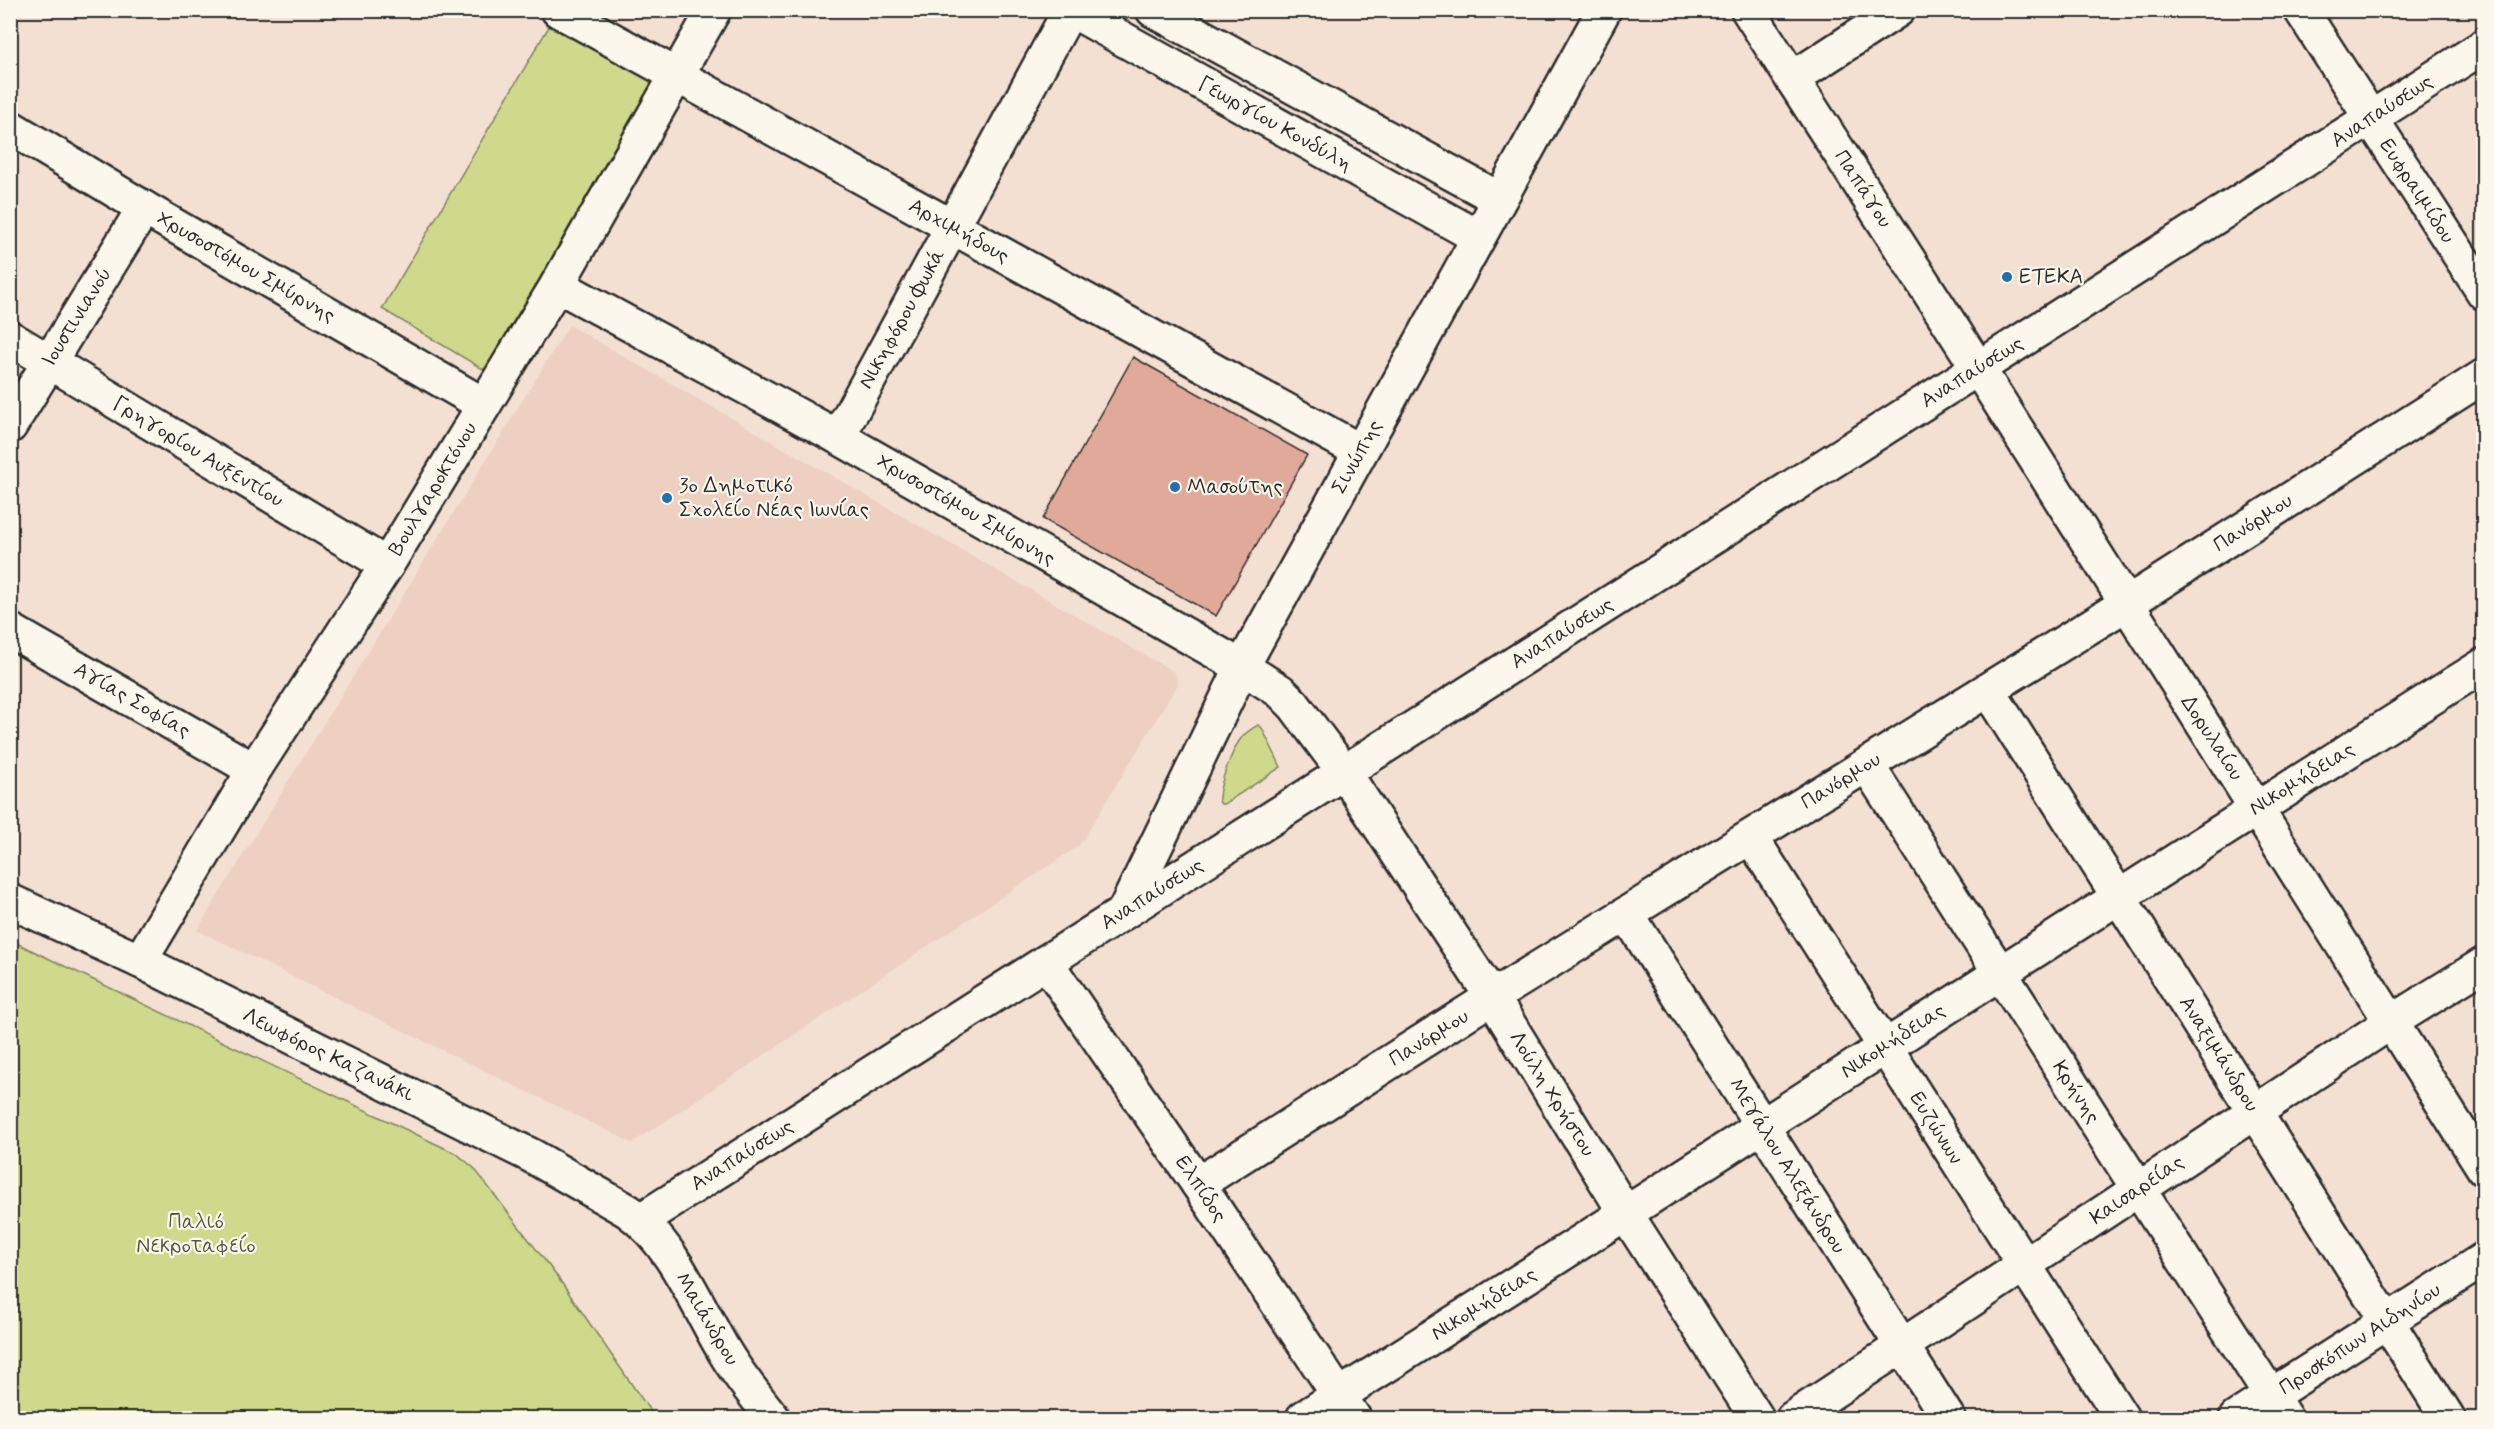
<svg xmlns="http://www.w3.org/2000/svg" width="2494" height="1429" viewBox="0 0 2494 1429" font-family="Mynerve,sans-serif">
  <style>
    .built { fill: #eed0c2 }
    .green { fill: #cfd98c; stroke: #7d825c; stroke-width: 1.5 }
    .building { fill: #e1a99a; stroke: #2b2b2b; stroke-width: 1.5 }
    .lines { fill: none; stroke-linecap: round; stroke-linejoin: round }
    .minor-casing { stroke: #2b2b2b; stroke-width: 38 }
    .minor { stroke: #fbf7ec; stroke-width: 33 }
    .poi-dot { fill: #1f6fb2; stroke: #fbf7ec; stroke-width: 2 }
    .labels { text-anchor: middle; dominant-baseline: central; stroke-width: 4.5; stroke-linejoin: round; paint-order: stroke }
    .street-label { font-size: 21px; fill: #2b2b2b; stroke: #fbf7ec }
    .poi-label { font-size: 21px; fill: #2b2b2b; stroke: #fbf7ec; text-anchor: start }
    .park-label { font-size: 21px; fill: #545643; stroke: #fbf7ec }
  </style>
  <rect width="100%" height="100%" fill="#f3e0d3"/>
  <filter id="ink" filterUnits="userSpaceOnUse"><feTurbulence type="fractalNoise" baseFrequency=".0167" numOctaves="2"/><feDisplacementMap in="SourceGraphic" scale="12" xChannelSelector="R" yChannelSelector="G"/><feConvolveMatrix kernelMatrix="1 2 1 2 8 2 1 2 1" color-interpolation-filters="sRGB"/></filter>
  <g filter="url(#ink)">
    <polygon class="built" points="569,325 1174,672 1178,684 1080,845 632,1143 197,930"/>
    <g class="green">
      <polygon points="554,18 658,81 486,371 382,309"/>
      <path d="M1258,725L1262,728L1281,767L1224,804H1221L1219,801C1218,786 1233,748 1242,737C1246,732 1253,728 1258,725Z"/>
      <polygon points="10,940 457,1154 474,1168 559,1279 655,1418 11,1418"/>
    </g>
    <polygon class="building" points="1133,357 1307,455 1216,616 1043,519"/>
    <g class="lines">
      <defs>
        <g id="minor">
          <polyline points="558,10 1360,451"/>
          <polyline points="1071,10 1478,237"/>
          <polyline points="1153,10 1499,199"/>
          <polyline points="1748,10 1978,368 2484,1169"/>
          <polyline points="2301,10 2484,293"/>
          <polyline points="1792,79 1898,10"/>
          <polyline points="10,127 144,208 484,405"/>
          <polyline points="557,285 838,437 1242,667 1280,691 1294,705 1344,772 1492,997 1626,1214 1757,1418"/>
          <polyline points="10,338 387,565"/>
          <polyline points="10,426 144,208"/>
          <polyline points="838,437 1070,10"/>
          <polyline points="10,630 254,770"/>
          <polyline points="1988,690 2448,1418"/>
          <polyline points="1867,765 2285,1418"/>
          <polyline points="1751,837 2122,1418"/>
          <path d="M10,901L140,961L532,1156L628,1211C673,1243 696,1304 724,1351C738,1375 756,1397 773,1418"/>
          <polyline points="1124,912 1242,667 1604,10"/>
          <polyline points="1627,914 1948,1418"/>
          <polyline points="140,961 254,770 387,565 557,285 714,10"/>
          <polyline points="1046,962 1198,1184 1354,1418"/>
          <polyline points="1198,1184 1492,997 2126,604 2484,376"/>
          <polyline points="641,1220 2484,46"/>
          <path d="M1303,1418C1699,1170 2088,913 2484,665"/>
          <polyline points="1793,1418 2391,1022 2484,964"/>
          <polyline points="2236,1418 2484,1259"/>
        </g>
      </defs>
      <use href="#minor" class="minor-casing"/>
      <use href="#minor" class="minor"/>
    </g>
  </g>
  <g class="poi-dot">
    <circle cx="2007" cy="277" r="6"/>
    <circle cx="1175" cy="487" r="6"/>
    <circle cx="667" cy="498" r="6"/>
  </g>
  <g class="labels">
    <g class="street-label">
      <text transform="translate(2382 111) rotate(-33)">Αναπαύσεως</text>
      <text transform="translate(1275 124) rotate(29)">Γεωργίου Κονδύλη</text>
      <text transform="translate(1863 189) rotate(57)">Παπάγου</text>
      <text transform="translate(2417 191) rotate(57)">Ευφραιμίδου</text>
      <text transform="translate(959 231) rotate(29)">Αρχιμήδους</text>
      <text transform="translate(246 267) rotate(30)">Χρυσοστόμου Σμύρνης</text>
      <text transform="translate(77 317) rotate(-58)">Ιουστινιανού</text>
      <text transform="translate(902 319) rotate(-61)">Νικηφόρου Φωκά</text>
      <text transform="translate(1972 372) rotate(-32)">Αναπαύσεως</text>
      <text transform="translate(198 452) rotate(31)">Γρηγορίου Αυξεντίου</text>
      <text transform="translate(1357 457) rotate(-61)">Σινώπης</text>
      <text transform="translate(433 489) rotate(-59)">Βουλγαροκτόνου</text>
      <text transform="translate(966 510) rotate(30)">Χρυσοστόμου Σμύρνης</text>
      <text transform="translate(2253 523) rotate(-33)">Πανόρμου</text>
      <text transform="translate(1562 633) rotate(-32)">Αναπαύσεως</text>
      <text transform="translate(132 700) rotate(30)">Αγίας Σοφίας</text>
      <text transform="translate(2212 738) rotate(57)">Δορυλαίου</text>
      <text transform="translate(2302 779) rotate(-32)">Νικομήδειας</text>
      <text transform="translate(1841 781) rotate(-32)">Πανόρμου</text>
      <text transform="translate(1152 894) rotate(-32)">Αναπαύσεως</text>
      <text transform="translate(1429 1038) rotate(-32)">Πανόρμου</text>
      <text transform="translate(1893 1041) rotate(-33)">Νικομήδειας</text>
      <text transform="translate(2219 1054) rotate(58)">Αναξιμάνδρου</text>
      <text transform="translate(328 1055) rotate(26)">Λεωφόρος Καζανάκι</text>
      <text transform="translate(2076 1092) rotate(57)">Κρήνης</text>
      <text transform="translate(1552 1094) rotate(58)">Λούλη Χρήστου</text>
      <text transform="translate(1936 1128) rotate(58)">Ευζώνων</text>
      <text transform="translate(742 1155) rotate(-32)">Αναπαύσεως</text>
      <text transform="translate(1787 1166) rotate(58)">Μεγάλου Αλεξάνδρου</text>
      <text transform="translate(1201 1189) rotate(56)">Ελπίδος</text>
      <text transform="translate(2137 1190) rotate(-34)">Καισαρείας</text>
      <text transform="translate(1484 1304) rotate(-32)">Νικομήδειας</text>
      <text transform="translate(707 1319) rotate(59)">Μαιάνδρου</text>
      <text transform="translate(2360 1339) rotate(-33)">Προσκόπων Αιδηνίου</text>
    </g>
    <g class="poi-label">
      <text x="2019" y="277">ΕΤΕΚΑ</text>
      <text x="679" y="486">3ο Δημοτικό<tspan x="679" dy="24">Σχολείο Νέας Ιωνίας</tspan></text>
      <text x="1187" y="487">Μασούτης</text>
    </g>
    <g class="park-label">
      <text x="196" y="1222">Παλιό<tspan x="196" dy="24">Νεκροταφείο</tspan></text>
    </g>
  </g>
  <rect width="2494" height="1429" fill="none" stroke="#fbf7ec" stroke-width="36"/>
  <rect x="18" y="18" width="2458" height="1393" fill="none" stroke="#2b2b2b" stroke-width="2" filter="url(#ink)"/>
</svg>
